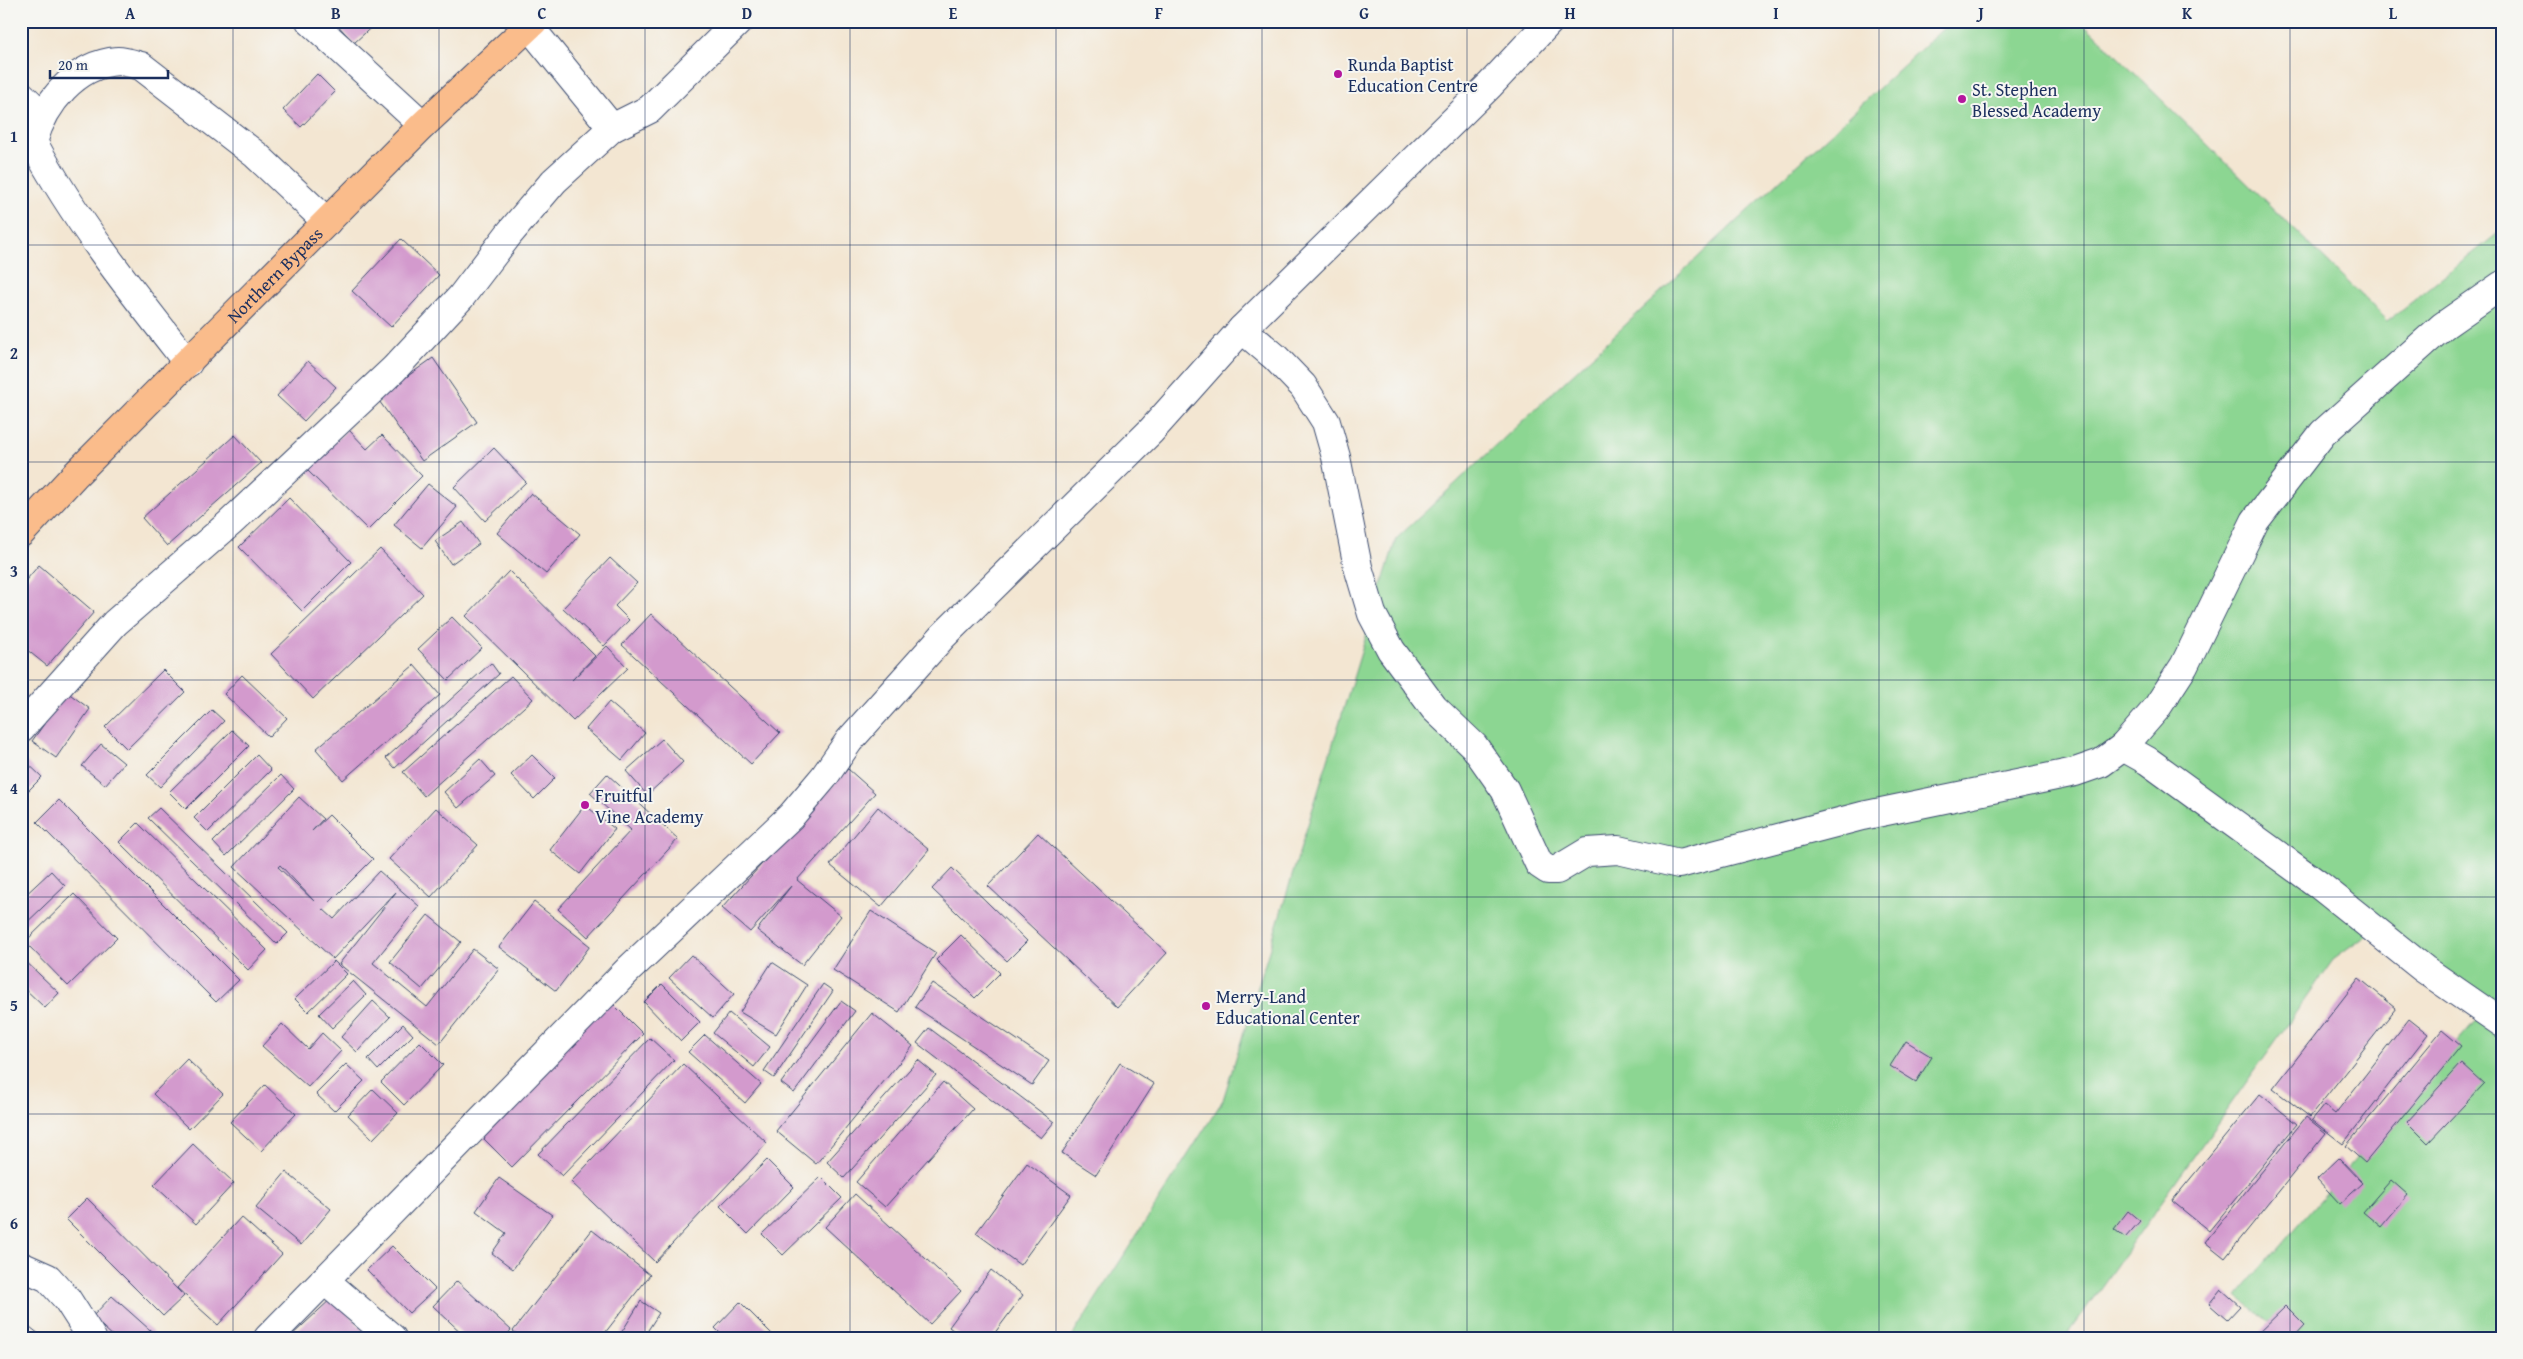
<svg xmlns="http://www.w3.org/2000/svg" width="2523" height="1359" viewBox="0 0 2523 1359" font-family="'Gentium Book Plus',serif">
  <style>
    .green { fill: #8cd692; stroke: #548278 }
    .building { fill: #d39acd; fill-rule: evenodd }
    .lines { fill: none; stroke-linecap: round; stroke-linejoin: round }
    .minor-casing { stroke: #3b4a6f; stroke-width: 30 }
    .major-casing { stroke: #3b4a6f; stroke-width: 30 }
    .minor { stroke: #fff; stroke-width: 28 }
    .major { stroke: #fabc8b; stroke-width: 28 }
    .grid { fill: none; stroke: #1b2f5e; stroke-width: 1; stroke-opacity: 0.55 }
    .poi-dot { fill: #b5179e; stroke: #f6f6f2; stroke-width: 2 }
    .labels { text-anchor: middle; dominant-baseline: central; stroke-width: 4; stroke-linejoin: round; paint-order: stroke }
    .poi-label { font-size: 18px; fill: #1b2f5e; stroke: #f6f6f2; text-anchor: start }
    .street-label { font-size: 18px; fill: #1b2f5e; stroke: #f6f6f2 }
    .neatline { fill: none; stroke: #1b2f5e; stroke-width: 2 }
    .grid-label { font-size: 16px; text-anchor: middle; font-weight: bold; fill: #1b2f5e }
  </style>
  <rect width="100%" height="100%" fill="#f6f6f2"/>
  <filter id="ink" filterUnits="userSpaceOnUse"><feTurbulence type="fractalNoise" baseFrequency=".02" numOctaves="2"/><feDisplacementMap in="SourceGraphic" scale="10" xChannelSelector="R" yChannelSelector="G"/><feConvolveMatrix kernelMatrix="1 2 1 2 8 2 1 2 1" color-interpolation-filters="sRGB"/></filter>
  <filter id="wash" filterUnits="userSpaceOnUse"><feTurbulence type="fractalNoise" baseFrequency=".0096" numOctaves="4" result="noise"/><feDisplacementMap in="SourceGraphic" scale="20" xChannelSelector="R" yChannelSelector="G"/><feGaussianBlur stdDeviation="1.12" result="paint"/><feColorMatrix in="noise" values="0 0 0 0 0 0 0 0 0 0 0 0 0 0 0 0 0 1.4 0 .05"/><feComposite in="paint" operator="in"/></filter>
  <g filter="url(#wash)">
    <rect width="100%" height="100%" fill="#f3e6d2"/>
    <polygon class="green" points="1951,21 2081,21 2388,321 2502,230 2502,1338 2287,1338 2237,1296 2483,1012 2374,930 2333,960 2065,1338 1071,1338 1223,1100 1396,539"/>
    <g id="blocks">
      <g class="building">
        <polygon points="334,21 378,21 354,43"/>
        <polygon points="317,74 335,92 301,127 283,110"/>
        <polygon points="401,239 439,275 391,327 352,291"/>
        <polygon points="433,358 477,422 422,461 377,398"/>
        <polygon points="308,361 336,387 304,421 277,396"/>
        <polygon points="348,429 367,449 382,435 422,476 368,530 307,470"/>
        <polygon points="235,435 261,463 167,546 142,518"/>
        <polygon points="494,448 526,482 485,521 454,487"/>
        <polygon points="428,484 457,507 422,548 394,525"/>
        <polygon points="531,493 580,534 546,574 497,533"/>
        <polygon points="289,498 351,562 302,611 239,547"/>
        <polygon points="463,522 479,544 451,564 435,541"/>
        <polygon points="380,549 423,594 313,699 271,654"/>
        <polygon points="610,558 637,583 615,606 629,620 604,646 563,608"/>
        <polygon points="39,565 94,612 47,666 21,645 21,586"/>
        <polygon points="509,571 595,656 572,680 607,646 628,668 573,721 466,616"/>
        <polygon points="651,614 780,733 751,764 622,645"/>
        <polygon points="452,617 482,648 448,680 418,649"/>
        <polygon points="491,663 499,674 395,768 386,758"/>
        <polygon points="414,665 440,695 343,780 316,749"/>
        <polygon points="163,670 185,692 127,749 105,727"/>
        <polygon points="242,675 287,718 269,737 224,694"/>
        <polygon points="511,676 533,699 424,796 403,772"/>
        <polygon points="67,692 90,709 56,758 32,741"/>
        <polygon points="609,702 645,733 622,760 586,729"/>
        <polygon points="212,710 224,721 160,787 147,775"/>
        <polygon points="232,730 249,746 186,809 169,792"/>
        <polygon points="662,739 683,762 647,795 626,771"/>
        <polygon points="101,744 124,763 105,785 82,766"/>
        <polygon points="257,755 271,770 208,832 194,818"/>
        <polygon points="532,755 555,778 534,799 511,775"/>
        <polygon points="21,757 42,777 21,798"/>
        <polygon points="480,759 495,776 458,808 444,792"/>
        <polygon points="848,769 875,793 797,880 841,916 802,965 757,930 791,886 750,932 722,908"/>
        <polygon points="607,774 678,839 588,937 558,909 631,830 590,793"/>
        <polygon points="281,775 294,789 226,856 213,842"/>
        <path d="M299,797L323,819L312,831L329,815L373,859L323,909L334,919L379,871L419,906L373,963L427,1007L473,949L499,969L439,1044L339,964L396,892L333,959L234,867ZM280,865L314,901L278,867Z"/>
        <polygon points="59,800 239,980 216,1002 37,822"/>
        <polygon points="585,805 615,829 580,874 550,850"/>
        <polygon points="878,807 929,850 881,907 830,865"/>
        <polygon points="159,808 288,933 277,944 148,818"/>
        <polygon points="436,808 478,845 431,897 389,859"/>
        <polygon points="138,823 267,950 248,970 119,842"/>
        <polygon points="1038,833 1167,953 1117,1007 988,886"/>
        <polygon points="952,868 1027,941 1007,961 932,889"/>
        <polygon points="51,871 65,886 21,928 21,899"/>
        <polygon points="74,894 117,938 68,986 25,942"/>
        <polygon points="534,902 590,946 556,991 499,947"/>
        <polygon points="871,911 936,953 899,1012 833,970"/>
        <polygon points="428,915 461,942 422,989 390,962"/>
        <polygon points="961,935 1000,973 975,998 936,960"/>
        <polygon points="691,955 734,994 713,1018 669,978"/>
        <polygon points="21,957 59,993 45,1008 21,985"/>
        <polygon points="334,961 347,974 308,1012 295,999"/>
        <polygon points="772,962 807,985 776,1034 740,1012"/>
        <polygon points="2359,978 2396,1008 2310,1117 2273,1089"/>
        <polygon points="353,981 366,995 332,1028 319,1014"/>
        <polygon points="932,983 1049,1061 1032,1085 915,1007"/>
        <polygon points="662,984 700,1022 681,1041 644,1002"/>
        <polygon points="823,984 833,991 774,1078 764,1071"/>
        <polygon points="608,999 643,1034 512,1167 477,1132"/>
        <polygon points="373,1001 390,1017 357,1052 341,1037"/>
        <polygon points="841,1001 855,1011 794,1093 781,1083"/>
        <polygon points="729,1013 770,1047 754,1067 713,1033"/>
        <polygon points="872,1013 913,1046 816,1164 776,1131"/>
        <polygon points="2409,1019 2428,1034 2343,1144 2312,1120 2324,1105 2335,1114"/>
        <polygon points="282,1024 308,1049 322,1033 341,1051 308,1087 262,1046"/>
        <polygon points="403,1024 413,1035 378,1070 368,1059"/>
        <polygon points="929,1028 1054,1122 1041,1138 917,1043"/>
        <polygon points="2442,1030 2461,1046 2365,1163 2346,1146"/>
        <polygon points="705,1035 761,1084 745,1103 688,1052"/>
        <polygon points="650,1038 674,1060 562,1176 538,1154"/>
        <polygon points="1906,1041 1932,1057 1916,1082 1890,1066"/>
        <polygon points="420,1042 443,1065 404,1105 381,1082"/>
        <polygon points="187,1059 223,1094 189,1129 153,1094"/>
        <polygon points="918,1060 936,1075 844,1178 827,1162"/>
        <polygon points="1120,1063 1154,1084 1096,1175 1062,1153"/>
        <polygon points="2461,1063 2484,1084 2428,1143 2407,1122"/>
        <polygon points="346,1064 364,1081 334,1111 316,1094"/>
        <polygon points="683,1064 767,1143 655,1262 571,1182"/>
        <polygon points="943,1082 973,1109 885,1207 856,1182"/>
        <polygon points="265,1085 296,1114 261,1151 230,1122"/>
        <polygon points="373,1089 398,1113 373,1139 348,1115"/>
        <polygon points="2260,1094 2297,1124 2209,1231 2172,1201"/>
        <polygon points="2306,1117 2326,1133 2225,1258 2205,1242"/>
        <polygon points="193,1144 234,1183 196,1224 154,1185"/>
        <polygon points="2339,1158 2363,1183 2340,1204 2317,1179"/>
        <polygon points="767,1160 794,1187 748,1234 720,1206"/>
        <polygon points="1027,1163 1071,1195 1020,1265 976,1233"/>
        <polygon points="286,1172 331,1209 301,1245 256,1208"/>
        <polygon points="821,1177 842,1198 783,1255 762,1234"/>
        <polygon points="499,1178 552,1215 513,1269 492,1253 506,1233 476,1211"/>
        <polygon points="2391,1180 2408,1195 2381,1227 2363,1212"/>
        <polygon points="855,1194 961,1291 930,1324 825,1227"/>
        <polygon points="87,1198 184,1296 163,1316 66,1219"/>
        <polygon points="2128,1211 2140,1221 2125,1238 2114,1229"/>
        <polygon points="241,1217 282,1254 218,1325 177,1288"/>
        <polygon points="592,1230 650,1275 601,1338 522,1338 513,1331"/>
        <polygon points="392,1246 435,1289 409,1313 367,1270"/>
        <polygon points="991,1270 1023,1295 991,1338 963,1338 949,1327"/>
        <polygon points="457,1281 511,1330 504,1338 467,1338 433,1306"/>
        <polygon points="2221,1289 2240,1306 2227,1320 2209,1304"/>
        <polygon points="112,1296 159,1338 115,1338 92,1317"/>
        <polygon points="333,1297 370,1338 289,1338"/>
        <polygon points="641,1301 659,1313 643,1338 618,1338"/>
        <polygon points="740,1302 776,1338 725,1338 715,1328"/>
        <polygon points="2286,1306 2305,1325 2293,1338 2253,1338"/>
        <polygon points="21,1320 44,1338 21,1338"/>
      </g>
    </g>
  </g>
  <g filter="url(#ink)">
    <use href="#blocks" fill-opacity="0" stroke="#3b4a6f" stroke-width="1"/>
    <g class="lines">
      <defs>
        <g id="minor">
          <polyline points="310,21 423,125"/>
          <polyline points="529,26 612,128"/>
          <polyline points="21,95 43,116"/>
          <polyline points="1242,329 1275,357 1303,386 1326,422 1336,457 1358,567 1372,614 1391,650 1434,708 1474,746 1505,790 1539,864 1548,870 1557,870 1587,852 1618,850 1679,864 1862,816 2075,772 2101,763 2123,747 2156,709 2184,666 2255,521 2323,433 2443,326 2502,285"/>
          <path d="M188,363C132,292 76,222 33,142C44,104 75,64 118,61C125,61 134,64 141,66L256,155L327,222"/>
          <polyline points="21,728 115,623 230,523 394,369 461,297 509,234 554,181 612,128 650,109 739,21"/>
          <polyline points="2123,747 2148,761 2319,885 2424,969 2502,1023"/>
          <polyline points="21,1266 48,1278 67,1299 92,1338"/>
          <polyline points="324,1280 392,1338"/>
          <polyline points="268,1338 628,970 791,816 824,777 849,741 943,636 1151,431 1242,329 1490,85 1550,21"/>
        </g>
        <g id="major">
          <path id="s1" d="M21,533L74,476L423,125L534,21"/>
        </g>
      </defs>
      <use href="#minor" class="minor-casing"/>
      <use href="#major" class="major-casing"/>
      <use href="#minor" class="minor"/>
      <use href="#major" class="major"/>
    </g>
  </g>
  <path class="grid" d="M233,21V1338M439,21V1338M645,21V1338M850,21V1338M1056,21V1338M1262,21V1338M1467,21V1338M1673,21V1338M1879,21V1338M2084,21V1338M2290,21V1338M21,245H2502M21,462H2502M21,680H2502M21,897H2502M21,1114H2502"/>
  <g class="poi-dot">
    <circle cx="1338" cy="74" r="5"/>
    <circle cx="1962" cy="99" r="5"/>
    <circle cx="585" cy="805" r="5"/>
    <circle cx="1206" cy="1006" r="5"/>
  </g>
  <g class="labels">
    <g class="poi-label">
      <text x="1348" y="64">Runda Baptist<tspan x="1348" dy="21">Education Centre</tspan></text>
      <text x="1972" y="89">St. Stephen<tspan x="1972" dy="21">Blessed Academy</tspan></text>
      <text x="595" y="795">Fruitful<tspan x="595" dy="21">Vine Academy</tspan></text>
      <text x="1216" y="996">Merry-Land<tspan x="1216" dy="21">Educational Center</tspan></text>
    </g>
    <g class="street-label">
      <text stroke="none"><textPath href="#s1" startOffset="362">Northern Bypass</textPath></text>
    </g>
  </g>
  <rect width="2523" height="1359" fill="none" stroke="#f6f6f2" stroke-width="55"/>
  <path d="M50 70v8h118v-8" fill="none" stroke="#1b2f5e" stroke-width="2.5"/>
  <text x="58" y="70" font-size="15" fill="#1b2f5e" stroke="#f6f6f2" stroke-width="4" paint-order="stroke">20 m</text>
  <rect x="28" y="28" width="2468" height="1304" class="neatline"/>
  <g class="grid-label">
    <text x="130" y="19">A</text>
    <text x="336" y="19">B</text>
    <text x="542" y="19">C</text>
    <text x="747" y="19">D</text>
    <text x="953" y="19">E</text>
    <text x="1159" y="19">F</text>
    <text x="1364" y="19">G</text>
    <text x="1570" y="19">H</text>
    <text x="1776" y="19">I</text>
    <text x="1981" y="19">J</text>
    <text x="2187" y="19">K</text>
    <text x="2393" y="19">L</text>
    <text x="14" y="142">1</text>
    <text x="14" y="359">2</text>
    <text x="14" y="577">3</text>
    <text x="14" y="794">4</text>
    <text x="14" y="1011">5</text>
    <text x="14" y="1229">6</text>
  </g>
</svg>
